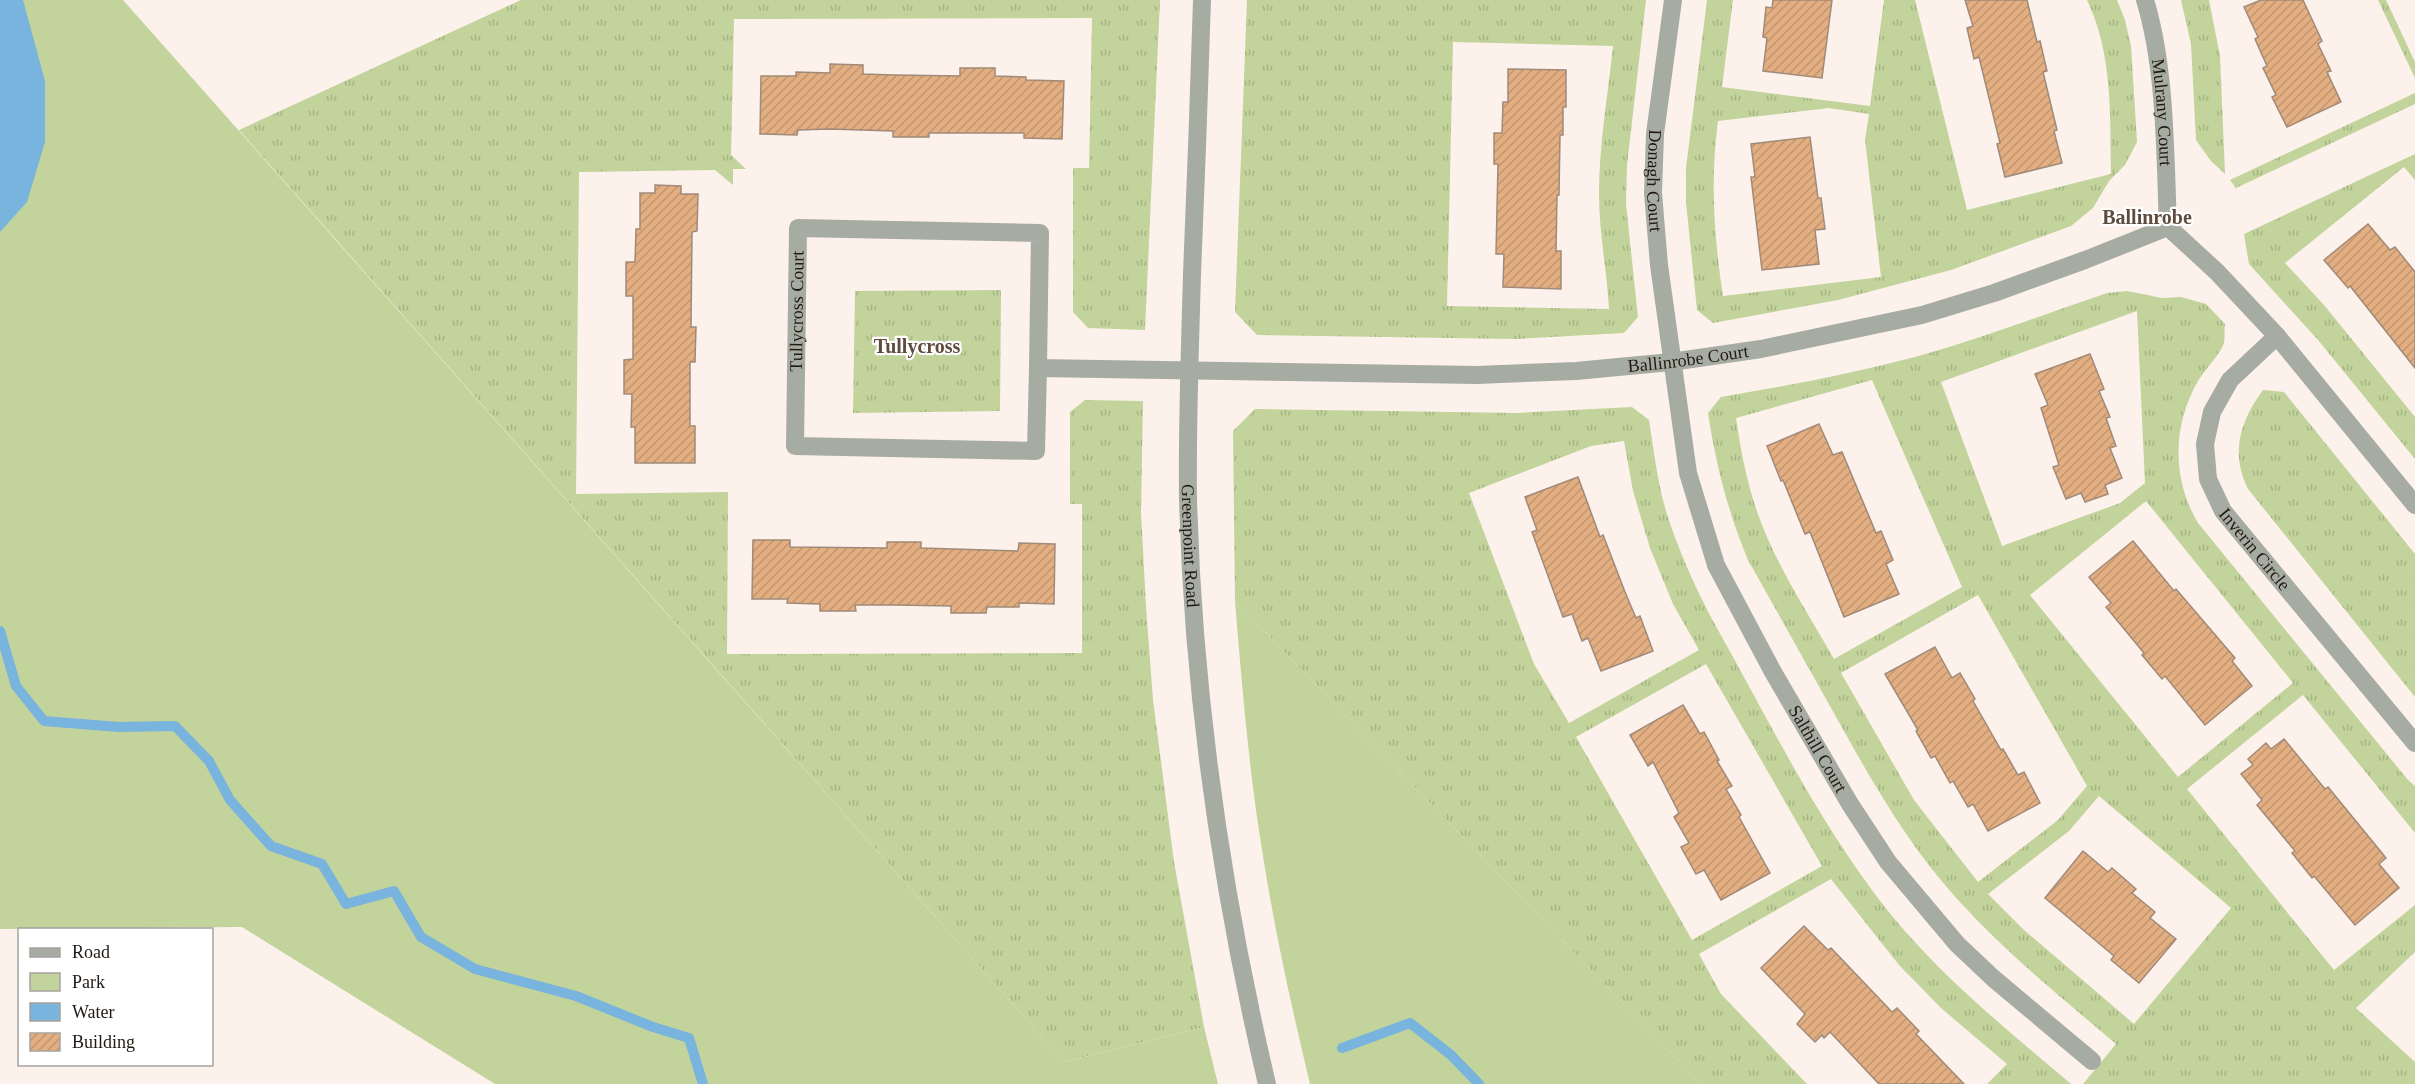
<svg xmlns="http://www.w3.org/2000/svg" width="2415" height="1084" viewBox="0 0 2415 1084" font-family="Georgia,serif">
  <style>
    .grass { fill: url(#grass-tufts); fill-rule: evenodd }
    .park { fill: #c2d39b }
    .water { fill: #78b4dd }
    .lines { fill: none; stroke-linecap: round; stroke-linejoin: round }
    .stream { stroke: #78b4dd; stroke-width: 10 }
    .building { fill: url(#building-hatch); stroke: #a08a79; stroke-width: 1.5 }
    .street { stroke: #a7aca2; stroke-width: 18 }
    .labels { text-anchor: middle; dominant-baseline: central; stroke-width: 4.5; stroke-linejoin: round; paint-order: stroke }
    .street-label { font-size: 18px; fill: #211912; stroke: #fff }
    .neighbourhood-label { font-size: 20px; font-weight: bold; fill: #5f4c3c; stroke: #fff }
  </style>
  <defs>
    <pattern id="grass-tufts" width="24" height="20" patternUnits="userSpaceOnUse" patternTransform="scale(1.5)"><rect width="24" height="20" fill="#c2d39b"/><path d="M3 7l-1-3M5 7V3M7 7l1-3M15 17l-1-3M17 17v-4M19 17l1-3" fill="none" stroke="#a6b584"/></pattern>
    <pattern id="building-hatch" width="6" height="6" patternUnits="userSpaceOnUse" patternTransform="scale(1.5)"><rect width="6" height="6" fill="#e3ae81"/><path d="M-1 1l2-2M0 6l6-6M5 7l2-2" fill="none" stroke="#c2956e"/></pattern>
  </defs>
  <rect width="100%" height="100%" fill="#fcf2eb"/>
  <g class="grass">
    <polygon points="521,0 1160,0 1145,330 1088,328 1073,312 1073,168 1089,168 1092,18 734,19 731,155 746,169 733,169 733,185 715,170 579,172 576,494 728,492 727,654 1082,653 1082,504 1070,504 1070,412 1085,400 1143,401 1141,512 1146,607 1153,700 1174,862 1204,1027 1064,1062 239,130"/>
    <path d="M1247,0H1646L1627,165L1626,204L1638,317L1624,333L1515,339L1257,335L1235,312ZM1453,42L1613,46C1608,95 1599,144 1599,194C1599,233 1607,271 1609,309L1447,306Z"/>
    <path d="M1707,0H1733L1722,87L1870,106L1884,0H1915L1967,210L2111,174C2110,116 2113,54 2087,0H2117L2125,20L2131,46L2137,142L2125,165L2109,181L2093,208L2071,226L1951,270L1838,300L1713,323L1697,310L1686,202V168ZM1829,108L1869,114L1865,140L1881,277L1723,296C1714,238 1710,180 1718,121Z"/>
    <polygon points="2181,0 2209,0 2220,56 2225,174 2211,161 2196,140 2191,44"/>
    <polygon points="2378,0 2386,0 2415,62 2415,78"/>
    <polygon points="2415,93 2415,104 2236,188 2230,180"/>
    <polygon points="2415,154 2415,180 2404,167 2285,263 2324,305 2415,417 2415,459 2318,340 2249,264 2244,234"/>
    <polygon points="1001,290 1000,411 853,413 855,291"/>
    <path d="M2127,291L2162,298L2181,297L2206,304L2225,324C2224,330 2225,337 2224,343C2221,353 2204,371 2198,381C2172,426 2172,479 2198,523L2408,780L2415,786V833L2303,695L2187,789L2334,970L2415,905V952L2356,1008L2415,1062V1084H2083L2116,1044C2062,998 2006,953 1958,900C1908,845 1871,780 1835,715C1806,663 1777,612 1748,560C1728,512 1716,465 1708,413L1721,397C1786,386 1851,374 1915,357C1980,339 2043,315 2107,293ZM2137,311L2145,483L2120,503L2002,546L1941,382ZM1872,380L1962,587L1834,659C1808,613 1777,567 1759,517C1747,484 1741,452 1736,418ZM2146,501L2293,683L2178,777L2030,595ZM1978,595L2087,786L2058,820L1978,882L1914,800L1841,673ZM2099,796L2231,908L2134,1024L2024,930L1988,894L2069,831Z"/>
    <path d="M2263,390L2284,392L2415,554V697L2248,489C2230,453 2240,421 2263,390Z"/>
    <path d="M1632,407L1649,420C1654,451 1657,481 1666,511C1678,549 1694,585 1713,621C1773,727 1831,850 1913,940C1961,993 2017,1038 2071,1084H1987L2007,1064L1941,1008L1899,965L1831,879L1699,954L1721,994L1807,1084H1701L1235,601L1233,431L1255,409L1516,413ZM1624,441L1633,491L1650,548L1673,604L1699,650L1569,723L1534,664L1469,493L1591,446ZM1706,664L1822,866L1692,940L1576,737Z"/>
  </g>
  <g class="park">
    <polygon points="0,0 123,0 1064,1062 1204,1027 1218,1084 495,1084 242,927 0,929"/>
    <path d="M1235,601L1701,1084H1310C1292,1009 1275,932 1263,856C1249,772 1242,686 1235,601Z"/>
  </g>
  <polygon class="water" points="0,0 23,0 45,81 45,142 27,202 0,232"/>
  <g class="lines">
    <g class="stream">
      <polyline points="0,631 16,686 44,721 119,727 175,726 209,761 230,800 271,846 322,864 346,904 394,891 421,937 475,969 576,996 653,1027 689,1038 703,1084"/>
      <polyline points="1342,1048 1410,1023 1451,1055 1479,1084"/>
    </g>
  </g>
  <g class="building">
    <polygon points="1773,0 1832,0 1822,78 1763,71 1767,38 1763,37 1766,7 1772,8"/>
    <polygon points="1965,0 2027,0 2037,42 2040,41 2047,71 2043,72 2057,130 2054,131 2062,163 2005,177 1997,144 2000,143 1979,57 1974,59 1967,28 1973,26"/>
    <polygon points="2261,0 2303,0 2322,41 2318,44 2331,71 2327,72 2341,102 2287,127 2272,97 2276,95 2263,68 2267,66 2255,39 2258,37 2244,7"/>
    <polygon points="830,64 863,65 863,74 895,75 960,76 960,68 995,68 995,76 1026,77 1026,80 1064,81 1062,139 1024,138 1024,133 929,133 929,137 893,137 893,131 830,129 798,130 797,135 760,134 761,76 796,76 796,72 830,73"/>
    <polygon points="1508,69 1566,70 1566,107 1563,107 1563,135 1560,135 1559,195 1557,195 1556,251 1561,251 1561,289 1503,287 1504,254 1496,254 1498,164 1494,164 1494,133 1502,133 1503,102 1508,102"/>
    <polygon points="1810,137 1818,198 1821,198 1825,229 1815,230 1819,264 1762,270 1751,177 1755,177 1751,144"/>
    <polygon points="655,185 681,186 681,194 698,194 697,231 692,232 691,327 696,327 695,362 690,362 690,426 695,426 695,463 635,463 635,427 631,427 632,394 624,394 624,360 633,359 633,296 626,296 626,262 635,262 636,229 640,229 640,193 655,193"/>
    <polygon points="2368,224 2390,250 2395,247 2415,272 2415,368 2350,286 2348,288 2324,260"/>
    <polygon points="2090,354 2104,389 2099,391 2110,417 2106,418 2116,446 2110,448 2122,478 2105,485 2108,494 2085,502 2081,493 2066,499 2053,467 2059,465 2041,408 2048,405 2035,374"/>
    <polygon points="1819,424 1833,455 1842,452 1876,533 1881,531 1893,560 1886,564 1899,594 1844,617 1810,532 1805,534 1783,480 1781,481 1767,446"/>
    <polygon points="1578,477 1600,537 1603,535 1625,592 1636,618 1640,616 1653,651 1601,671 1588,638 1582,641 1572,614 1563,617 1532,532 1537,530 1525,497"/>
    <polygon points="753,540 790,540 790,547 887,548 887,542 921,542 921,548 1018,551 1019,543 1055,544 1054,604 1019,603 1019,607 987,607 986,613 951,613 951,606 895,605 855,605 856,611 820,611 820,604 787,603 788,599 752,599"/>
    <polygon points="2133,541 2174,591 2176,589 2235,658 2232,661 2252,686 2205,725 2165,676 2162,679 2142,655 2144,653 2106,607 2111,603 2089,577"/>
    <polygon points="1935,647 1952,678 1960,673 1975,699 1973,701 2001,750 2003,749 2018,775 2024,772 2040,803 1988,831 1973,804 1968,807 1953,781 1950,783 1935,756 1931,758 1916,731 1918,730 1885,674"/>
    <polygon points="1683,705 1700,734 1704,732 1719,760 1717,761 1732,786 1726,789 1741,815 1739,817 1770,873 1721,900 1704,870 1696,874 1681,847 1689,843 1674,817 1679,813 1653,762 1648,766 1630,735"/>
    <polygon points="2284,739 2325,789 2328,787 2386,858 2379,864 2399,888 2355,925 2314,876 2312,878 2292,853 2295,851 2257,805 2262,800 2241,774 2253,765 2248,759 2266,743 2271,749"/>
    <polygon points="2083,851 2108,872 2112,868 2136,889 2132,893 2155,912 2150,918 2176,939 2139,983 2111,960 2114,956 2045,898"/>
    <polygon points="1804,926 1828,950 1831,948 1892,1012 1897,1008 1919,1031 1916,1034 1964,1084 1879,1084 1830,1032 1824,1038 1822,1035 1815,1042 1797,1024 1805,1014 1761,968"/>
  </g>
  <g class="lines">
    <g class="street">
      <path id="s1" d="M1202,0C1199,91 1196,183 1192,274C1190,349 1187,424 1188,498C1193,695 1222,893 1267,1084"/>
      <path id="s2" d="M1673,0L1655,134L1653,193L1659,265L1688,473L1716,565L1773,672L1850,804L1888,862L1957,944L1993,978L2092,1061"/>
      <path id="s3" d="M2145,0C2166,69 2165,154 2168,227"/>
      <polyline points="2168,227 2217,272 2277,336 2415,505"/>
      <path id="s4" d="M2277,336L2230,380L2212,412L2205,444L2208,479L2223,511L2415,743"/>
      <path id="s5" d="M1038,368L1036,451L795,446L798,228L1040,233L1038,368L1477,375L1576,371L1671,362L1761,349L1922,315L1994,293L2085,260L2168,227"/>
    </g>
  </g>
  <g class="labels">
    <g class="street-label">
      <text stroke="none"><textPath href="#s3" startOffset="114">Mulrany Court</textPath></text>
      <text stroke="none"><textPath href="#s2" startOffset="182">Donagh Court</textPath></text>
      <text stroke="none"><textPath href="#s5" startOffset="459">Tullycross Court</textPath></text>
      <text stroke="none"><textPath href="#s5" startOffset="1570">Ballinrobe Court</textPath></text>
      <text stroke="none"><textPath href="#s1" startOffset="546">Greenpoint Road</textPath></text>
      <text stroke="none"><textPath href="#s4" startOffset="254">Inverin Circle</textPath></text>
      <text stroke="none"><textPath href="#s2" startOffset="783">Salthill Court</textPath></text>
    </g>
    <g class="neighbourhood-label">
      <text x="2147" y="217">Ballinrobe</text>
      <text x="917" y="346">Tullycross</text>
    </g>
  </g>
  <rect x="18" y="928" width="195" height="138" fill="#ffffff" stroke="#a6a3a0" stroke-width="1.5"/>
  <rect x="30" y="948" width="30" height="9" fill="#a7aca2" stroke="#a6a3a0" stroke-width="1.5"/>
  <text x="72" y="958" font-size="18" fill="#211912">Road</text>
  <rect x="30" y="973" width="30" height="18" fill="#c2d39b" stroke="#a6a3a0" stroke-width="1.5"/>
  <text x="72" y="988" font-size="18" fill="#211912">Park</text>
  <rect x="30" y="1003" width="30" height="18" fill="#78b4dd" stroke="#a6a3a0" stroke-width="1.5"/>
  <text x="72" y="1018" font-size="18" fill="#211912">Water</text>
  <rect x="30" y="1033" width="30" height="18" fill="url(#building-hatch)" stroke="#a6a3a0" stroke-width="1.5"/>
  <text x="72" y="1048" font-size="18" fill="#211912">Building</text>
</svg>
